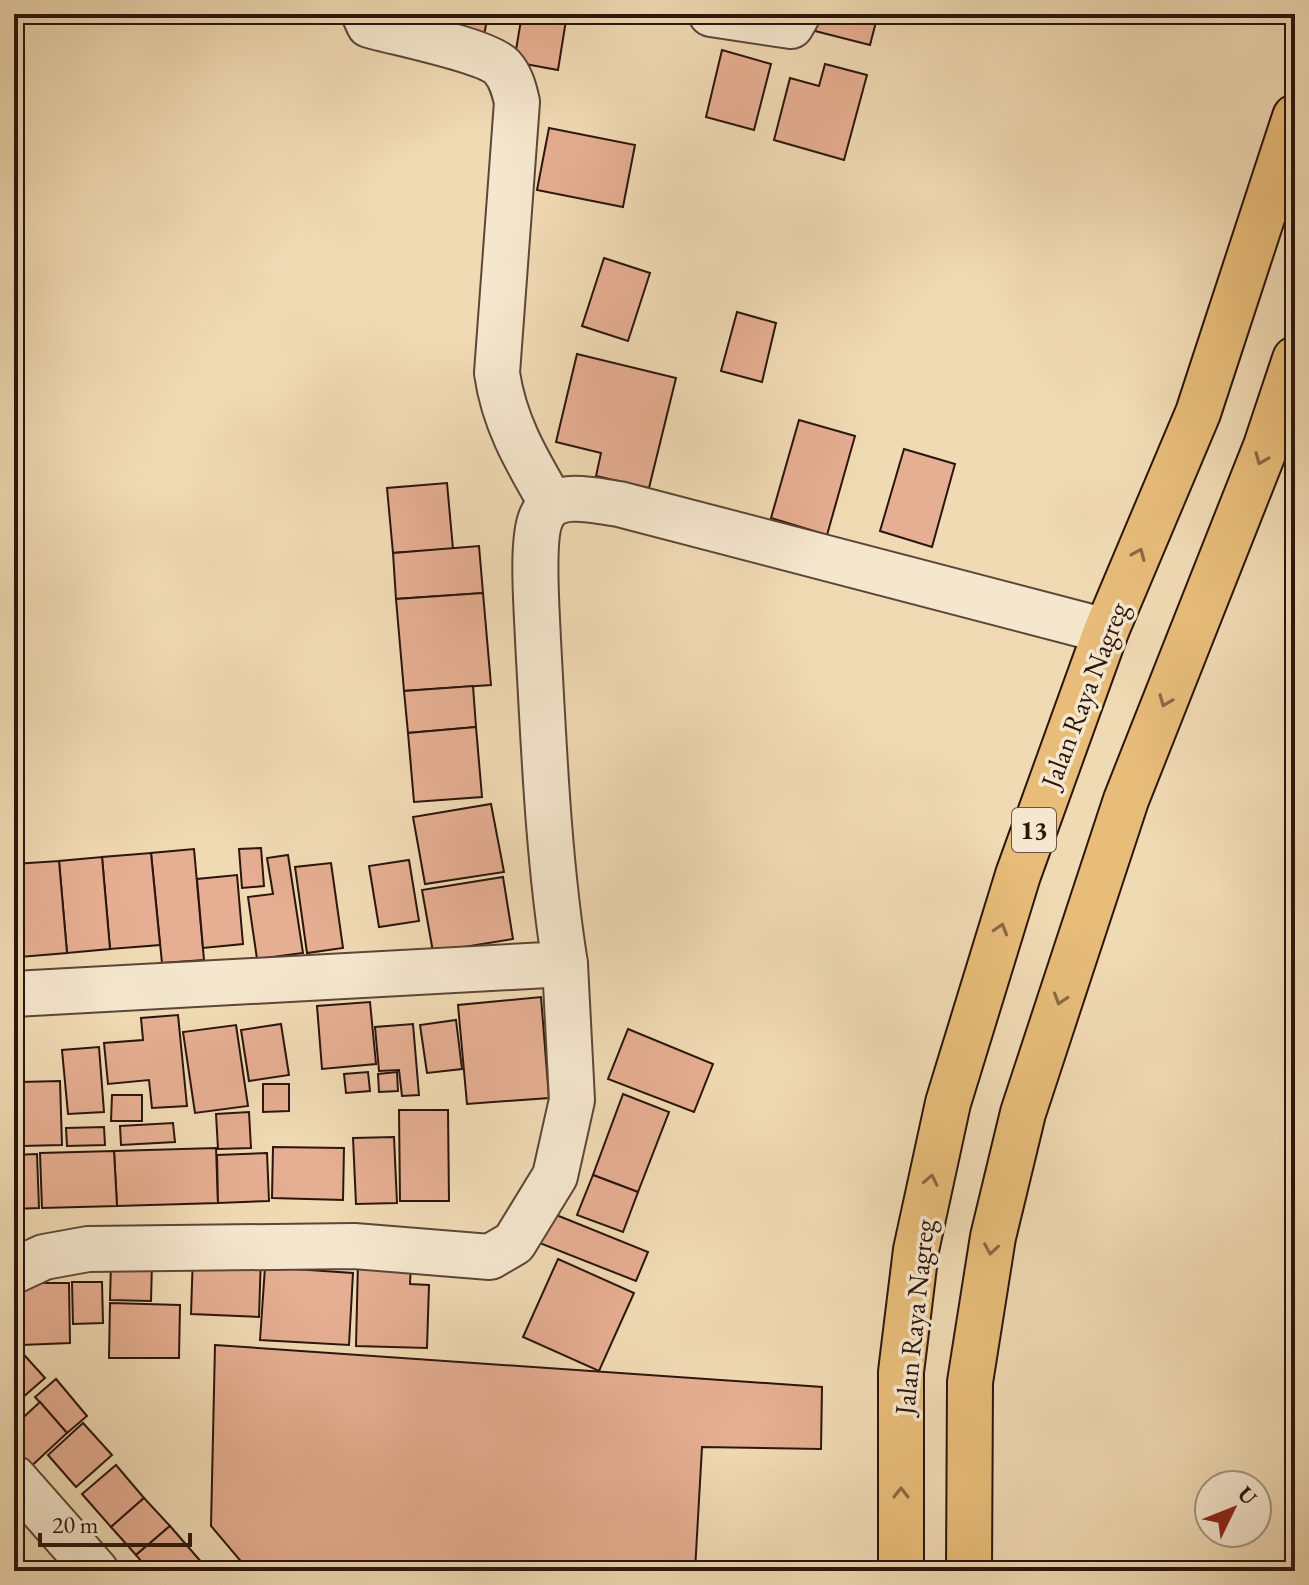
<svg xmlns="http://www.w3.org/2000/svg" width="1309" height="1585" viewBox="0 0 1309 1585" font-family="'EB Garamond',serif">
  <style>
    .building { fill: #e6ae92; stroke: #2b150d; stroke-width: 2 }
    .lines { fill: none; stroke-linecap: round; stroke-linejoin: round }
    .minor-casing { stroke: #5c4637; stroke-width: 48 }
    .trunk-casing { stroke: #2b150d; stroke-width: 48 }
    .minor { stroke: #f5e7ce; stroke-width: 44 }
    .trunk { stroke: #e8bd7a; stroke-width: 44 }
    .oneway { stroke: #8a6944 }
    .labels { text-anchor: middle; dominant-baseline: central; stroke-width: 7; stroke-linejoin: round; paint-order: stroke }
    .shield { fill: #f5e7ce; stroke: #685447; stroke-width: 2 }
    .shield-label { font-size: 26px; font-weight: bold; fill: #2b150d }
    .street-label { font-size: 28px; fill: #2b150d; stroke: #f5e7ce }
  </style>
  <rect width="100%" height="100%" fill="#f0dab4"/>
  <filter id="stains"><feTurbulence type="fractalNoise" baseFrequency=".0025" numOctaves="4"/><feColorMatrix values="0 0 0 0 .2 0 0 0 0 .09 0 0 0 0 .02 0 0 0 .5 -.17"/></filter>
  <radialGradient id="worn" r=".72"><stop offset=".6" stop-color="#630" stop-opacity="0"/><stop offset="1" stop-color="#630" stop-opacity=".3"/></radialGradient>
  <g class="building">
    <polygon points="450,14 488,14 483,41 446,34"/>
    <polygon points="522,14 567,14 558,70 514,62"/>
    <polygon points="815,14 878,14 870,45 811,30"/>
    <polygon points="722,50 771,64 754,130 706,117"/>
    <polygon points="825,64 867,75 844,160 774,140 790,78 819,86"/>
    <polygon points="549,128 635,145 623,207 537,190"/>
    <polygon points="604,258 650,273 628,341 582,326"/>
    <polygon points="737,312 776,323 762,382 721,371"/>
    <polygon points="577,354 676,378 649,488 596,476 601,453 556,442"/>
    <polygon points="799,420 855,436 827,535 771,518"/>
    <polygon points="904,449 955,464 932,547 880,531"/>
    <polygon points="447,483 453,549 393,553 387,488"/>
    <polygon points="479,546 483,593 396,599 393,553"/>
    <polygon points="483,593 491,685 404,691 396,599"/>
    <polygon points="473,686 476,727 408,733 404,691"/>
    <polygon points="476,727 482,797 414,802 408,733"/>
    <polygon points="491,804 504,872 425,884 413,817"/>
    <polygon points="261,848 264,886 242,888 239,849"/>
    <polygon points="194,849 204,960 162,963 151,853"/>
    <polygon points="151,853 160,945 110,949 102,857"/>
    <polygon points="288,855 303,953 257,959 248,897 273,894 267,858"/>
    <polygon points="102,857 110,949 67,953 59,861"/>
    <polygon points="409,860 419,921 379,927 369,866"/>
    <polygon points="59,861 67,953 20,957 14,864"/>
    <polygon points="331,863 343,948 307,953 295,867"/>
    <polygon points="237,875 243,944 203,948 197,879"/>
    <polygon points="503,877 513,939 433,952 422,890"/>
    <polygon points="541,997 549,1098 467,1104 458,1005"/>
    <polygon points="370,1002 376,1064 322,1069 317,1006"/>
    <polygon points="178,1015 187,1106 152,1108 149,1080 108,1084 104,1043 143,1040 141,1018"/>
    <polygon points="456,1020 462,1069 427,1073 420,1025"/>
    <polygon points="281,1024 289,1075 249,1081 241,1030"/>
    <polygon points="413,1024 419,1095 402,1096 399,1070 379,1071 375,1027"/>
    <polygon points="236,1025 248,1106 195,1113 183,1032"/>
    <polygon points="628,1029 713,1064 694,1112 608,1079"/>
    <polygon points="99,1047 104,1112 68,1114 62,1050"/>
    <polygon points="368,1072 370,1091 346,1093 344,1074"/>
    <polygon points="397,1072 398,1091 379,1092 378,1074"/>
    <polygon points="60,1081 62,1145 22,1146 21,1082"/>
    <polygon points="263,1084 289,1084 289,1111 263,1112"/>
    <polygon points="623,1094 669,1112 638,1192 593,1175"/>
    <polygon points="112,1095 142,1095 142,1121 111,1121"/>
    <polygon points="399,1110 448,1110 449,1201 400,1201"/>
    <polygon points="249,1112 251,1148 218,1149 216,1114"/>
    <polygon points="173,1123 175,1142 121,1145 120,1126"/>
    <polygon points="104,1127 105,1145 67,1146 66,1128"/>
    <polygon points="394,1137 397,1203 356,1204 353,1138"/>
    <polygon points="273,1147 344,1148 343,1200 272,1198"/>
    <polygon points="216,1148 218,1203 117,1206 114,1151"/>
    <polygon points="114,1151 117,1206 42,1208 40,1153"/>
    <polygon points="267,1153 269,1201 218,1203 217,1155"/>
    <polygon points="37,1154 39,1208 14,1209 14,1155"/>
    <polygon points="593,1175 638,1192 623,1232 577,1215"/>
    <polygon points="544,1210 648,1252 636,1281 532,1240"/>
    <polygon points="193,1254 261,1256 259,1317 191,1314"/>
    <polygon points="558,1259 634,1293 599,1371 523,1337"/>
    <polygon points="358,1261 411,1263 410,1284 429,1285 427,1348 356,1346"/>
    <polygon points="111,1262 152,1263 151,1301 110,1300"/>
    <polygon points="265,1267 353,1273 349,1345 260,1340"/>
    <polygon points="72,1282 102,1282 103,1323 73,1324"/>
    <polygon points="20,1283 69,1283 70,1343 22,1345"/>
    <polygon points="110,1303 180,1305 179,1358 109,1358"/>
    <polygon points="215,1345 822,1387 821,1449 702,1447 695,1571 249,1571 211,1526"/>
    <polygon points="17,1347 45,1378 14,1405 14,1350"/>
    <polygon points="56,1379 87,1416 67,1433 35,1397"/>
    <polygon points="40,1402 67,1433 25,1472 14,1460 14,1426"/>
    <polygon points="83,1423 112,1455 76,1487 48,1455"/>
    <polygon points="116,1465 144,1498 111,1527 82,1494"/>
    <polygon points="144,1498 170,1526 136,1555 111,1527"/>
    <polygon points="170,1526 203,1564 195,1571 149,1571 136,1555"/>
  </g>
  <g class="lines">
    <defs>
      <g id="minor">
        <path d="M364,14L369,25C397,33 485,50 502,67C511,77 514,89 517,102L497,373C504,423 527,461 552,504"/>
        <polyline points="711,14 791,26 798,14"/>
        <path d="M14,994L565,964C548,857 544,748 538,640C537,612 531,541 541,518C553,488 595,501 619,504L1106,631"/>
        <polyline points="14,1271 44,1257 88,1249 354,1246 490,1257 514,1243 555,1176 572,1100 565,964"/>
        <polyline points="14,1478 96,1571"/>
      </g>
      <g id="trunk">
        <polyline points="901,1571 901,1372 916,1250 948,1103 1018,875 1106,631 1198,413 1295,117"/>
        <polyline points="969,1571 970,1382 993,1237 1023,1113 1126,800 1266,446 1295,359"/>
      </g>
    </defs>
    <use href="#minor" class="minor-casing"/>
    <use href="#trunk" class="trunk-casing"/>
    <use href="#minor" class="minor"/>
    <use href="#trunk" class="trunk"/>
  </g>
  <defs><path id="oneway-chevron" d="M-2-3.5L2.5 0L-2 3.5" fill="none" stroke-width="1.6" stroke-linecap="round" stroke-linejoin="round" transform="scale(2)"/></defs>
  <g class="oneway">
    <use href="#oneway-chevron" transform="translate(1261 459) rotate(112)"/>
    <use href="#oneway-chevron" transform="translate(1139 554) rotate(-67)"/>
    <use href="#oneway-chevron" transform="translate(1165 701) rotate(112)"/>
    <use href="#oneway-chevron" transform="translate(1001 929) rotate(-73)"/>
    <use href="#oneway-chevron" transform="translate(1060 999) rotate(108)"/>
    <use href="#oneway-chevron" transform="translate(931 1180) rotate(-78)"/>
    <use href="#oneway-chevron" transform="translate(991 1249) rotate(99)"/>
    <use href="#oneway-chevron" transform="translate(901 1493) rotate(-90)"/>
  </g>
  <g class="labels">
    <rect class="shield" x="1012" y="808" width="44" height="44" rx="6"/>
    <g class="shield-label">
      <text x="1034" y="830">13</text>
    </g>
    <g class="street-label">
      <text transform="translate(1084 695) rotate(-69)">Jalan Raya Nagreg</text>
      <text transform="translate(914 1317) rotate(-84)">Jalan Raya Nagreg</text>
    </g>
  </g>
  <rect width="1309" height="1585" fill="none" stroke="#f0dab4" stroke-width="48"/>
  <rect x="16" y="16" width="1277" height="1553" fill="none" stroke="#2b150d" stroke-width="4"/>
  <rect x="24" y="24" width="1261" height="1537" fill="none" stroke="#2b150d" stroke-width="2"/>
  <g transform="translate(1233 1509) rotate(47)"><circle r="38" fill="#f5e7ce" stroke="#a49381" stroke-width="2"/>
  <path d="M0-6L14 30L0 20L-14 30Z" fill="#8f2418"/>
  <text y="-12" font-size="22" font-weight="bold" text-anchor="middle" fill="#2b150d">U</text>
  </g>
  <path d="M40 1533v12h150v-12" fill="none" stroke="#2b150d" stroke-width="4"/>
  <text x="52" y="1533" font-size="24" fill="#2b150d" stroke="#f5e7ce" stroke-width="6" paint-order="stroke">20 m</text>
  <rect width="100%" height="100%" filter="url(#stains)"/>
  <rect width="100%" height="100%" fill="url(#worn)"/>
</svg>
